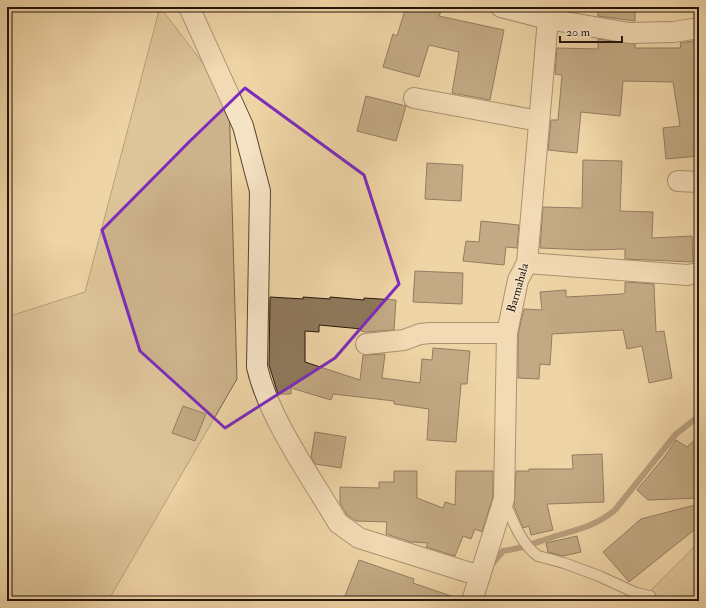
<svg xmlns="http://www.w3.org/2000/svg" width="706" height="608" viewBox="0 0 706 608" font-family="'IM FELL Double Pica',serif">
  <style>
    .green { fill: #cdb38c; stroke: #79644c }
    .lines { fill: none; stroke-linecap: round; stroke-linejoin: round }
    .stream { stroke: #756049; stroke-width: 6 }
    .building { fill: #8e785c; stroke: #25140c }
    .lane-casing { stroke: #584432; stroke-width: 12 }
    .street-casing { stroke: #584432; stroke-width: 22 }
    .lane { stroke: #f5e3c5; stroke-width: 10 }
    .street { stroke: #f5e3c5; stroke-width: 20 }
    .marked { fill: none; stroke: #7b2cbf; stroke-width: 3; stroke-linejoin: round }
    .labels { text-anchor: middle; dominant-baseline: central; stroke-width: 3; stroke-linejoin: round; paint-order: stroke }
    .street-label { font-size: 12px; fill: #25140c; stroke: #f5e3c5 }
  </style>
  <rect width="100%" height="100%" fill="#efd4a6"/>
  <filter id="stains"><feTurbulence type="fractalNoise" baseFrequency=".005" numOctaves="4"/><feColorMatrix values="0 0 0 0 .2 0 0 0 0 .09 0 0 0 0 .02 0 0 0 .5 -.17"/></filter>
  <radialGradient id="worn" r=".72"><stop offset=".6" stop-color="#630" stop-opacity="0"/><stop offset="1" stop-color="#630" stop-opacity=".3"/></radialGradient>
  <g class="green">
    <polygon points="160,7 229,97 237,379 108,601 7,601 7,317 85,292"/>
    <polygon points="699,542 699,601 663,601 649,592"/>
  </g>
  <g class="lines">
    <path class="stream" d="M492,564L503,551C524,548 534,543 553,537C579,529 594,527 615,510L676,434L699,416"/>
  </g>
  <g class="building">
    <polygon points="406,7 428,7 441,11 439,16 504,30 490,100 452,93 459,52 429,45 419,77 383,67 393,34 397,36"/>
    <polygon points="598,7 635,7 635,21 598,16"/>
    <polygon points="598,39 635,44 635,48 681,48 680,43 699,40 699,156 666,159 663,128 680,126 673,82 623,81 620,116 581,112 577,153 548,150 551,120 558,120 562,75 555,74 557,48 598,49"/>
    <polygon points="366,96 406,106 396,141 357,131"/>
    <polygon points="583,160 622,161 620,211 653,212 652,238 692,236 693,262 625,259 625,249 590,250 540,248 543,207 582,208"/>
    <polygon points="427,163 463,165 461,201 425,199"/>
    <polygon points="481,221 519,225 517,248 506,247 504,265 463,261 466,241 479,242"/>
    <polygon points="415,271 463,273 462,304 413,302"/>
    <polygon points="625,282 654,284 656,332 664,331 672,378 649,383 642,346 627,349 623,330 552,334 550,365 540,364 539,379 518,378 518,334 524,309 542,310 540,292 566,290 566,297 622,294 625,293"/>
    <polygon points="270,297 303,299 303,297 330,299 330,297 364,300 364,298 396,300 394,330 366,332 361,331 362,329 319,325 319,332 305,331 305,362 360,380 363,355 385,354 382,378 420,383 422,359 432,360 433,348 470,351 467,384 461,384 456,442 427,440 429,409 394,404 394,401 333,394 331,400 291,388 291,394 278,394 269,365"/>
    <polygon points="183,406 206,414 195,441 172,433"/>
    <polygon points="315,432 346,437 341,468 315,464 311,457"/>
    <polygon points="699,436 699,498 648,500 637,490 665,456 676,440 687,447"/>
    <polygon points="602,454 604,502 547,504 553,530 531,535 529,526 523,528 514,506 516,471 529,471 529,469 573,469 572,455"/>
    <polygon points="394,471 417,471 417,498 443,508 445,502 455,505 456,471 493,471 493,497 482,532 475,529 471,539 463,536 455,556 426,547 428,543 411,542 386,534 387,522 356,521 347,515 340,503 340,487 379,488 379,482 394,482"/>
    <polygon points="699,504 699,526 629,582 603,552 641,519"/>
    <polygon points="577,536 581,552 563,556 548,552 546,543"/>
    <polygon points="359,560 414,579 413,583 457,598 456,601 343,601"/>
  </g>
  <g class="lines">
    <defs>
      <path id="lane" d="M505,503C513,521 521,544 538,556L564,563L599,576L636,593L650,596L651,601"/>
      <g id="street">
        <path d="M189,7L243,126L260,191L257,367C269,419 310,475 338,523L359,538L480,576"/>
        <polyline points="548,19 629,33 673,32 699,28"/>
        <polyline points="414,98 539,121"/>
        <polyline points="678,181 699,182"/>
        <polyline points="527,263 687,275 699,273"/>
        <polyline points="366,344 404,340 420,334 431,333 507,333"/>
        <polyline points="472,601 504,499 507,333 518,280 527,263 548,19 501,7"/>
      </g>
    </defs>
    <use href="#lane" class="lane-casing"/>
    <use href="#street" class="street-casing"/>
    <use href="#lane" class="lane"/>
    <use href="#street" class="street"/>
  </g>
  <path d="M0 0H706V608H0ZM245,88L364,175L399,284L335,358L225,428L140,351L102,230L190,141Z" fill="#efd4a6" fill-opacity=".55" fill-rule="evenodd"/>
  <path class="marked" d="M245,88L364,175L399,284L335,358L225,428L140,351L102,230L190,141Z"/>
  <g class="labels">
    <g class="street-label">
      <text transform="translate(518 288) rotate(-74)">Barmahala</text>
    </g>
  </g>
  <rect width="706" height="608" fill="none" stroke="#efd4a6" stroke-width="24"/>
  <rect x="8" y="8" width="690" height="592" fill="none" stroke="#25140c" stroke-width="2"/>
  <rect x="12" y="12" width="682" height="584" fill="none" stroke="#25140c"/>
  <path d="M560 36v6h62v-6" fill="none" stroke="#25140c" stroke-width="2"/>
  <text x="566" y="36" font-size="12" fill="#25140c" stroke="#f5e3c5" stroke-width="3" paint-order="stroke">20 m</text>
  <rect width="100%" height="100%" filter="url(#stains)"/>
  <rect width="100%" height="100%" fill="url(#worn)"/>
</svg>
